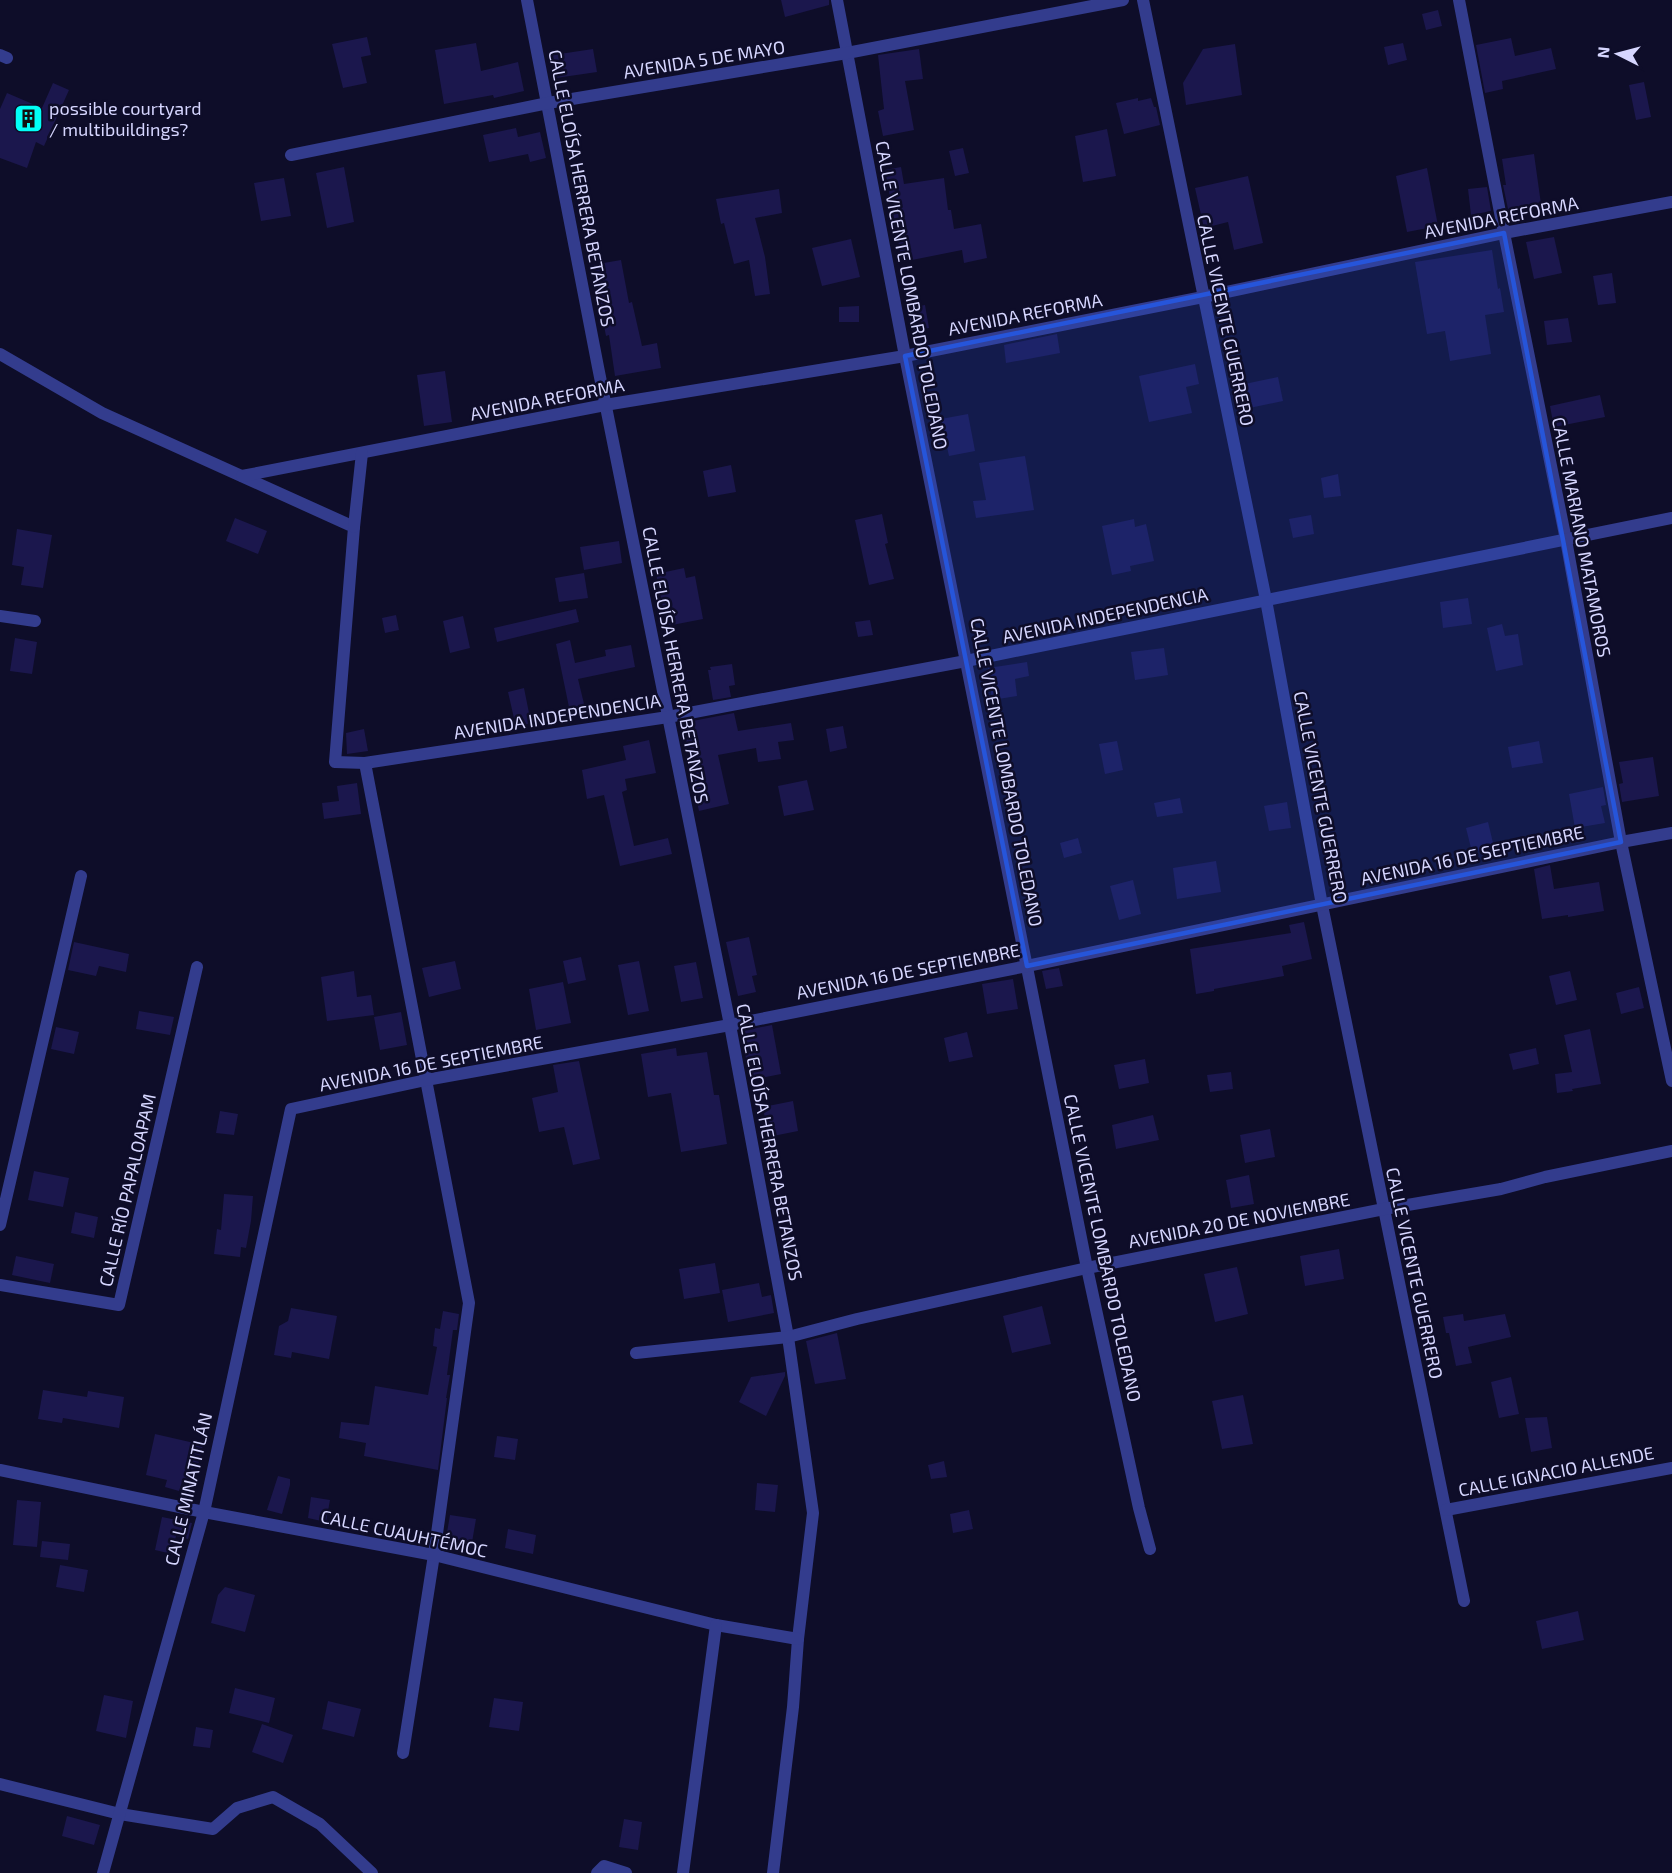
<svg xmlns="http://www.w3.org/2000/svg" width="1672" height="1873" viewBox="0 0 1672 1873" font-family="'Exo 2',sans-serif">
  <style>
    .building { fill: #1b174d }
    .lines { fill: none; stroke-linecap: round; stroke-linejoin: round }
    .minor { stroke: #333c8d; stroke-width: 12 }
    .marked { fill: #2655da; fill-opacity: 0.2; stroke: #2655da; stroke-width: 4.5; stroke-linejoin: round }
    .labels { text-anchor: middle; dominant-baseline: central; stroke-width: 5; stroke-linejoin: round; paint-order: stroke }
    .street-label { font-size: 18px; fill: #d6d6ff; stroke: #0e0d29 }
    .poi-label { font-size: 18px; fill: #d6d6ff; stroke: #0e0d29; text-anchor: start }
  </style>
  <rect width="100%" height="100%" fill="#0e0d29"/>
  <g class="building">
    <polygon points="781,0 829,0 829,5 785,17"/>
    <polygon points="1438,10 1442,26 1426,30 1422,14"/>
    <polygon points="367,37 371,55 361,57 367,83 343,88 332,44"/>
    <polygon points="1511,38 1515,56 1551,48 1556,69 1502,81 1503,89 1485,93 1476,45"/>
    <polygon points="476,43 481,71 518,62 524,91 494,98 493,95 444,104 435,50"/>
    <polygon points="1403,43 1407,60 1388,65 1384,47"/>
    <polygon points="1235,44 1242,95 1186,105 1183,83 1203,49"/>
    <polygon points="593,49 597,72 556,78 553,55"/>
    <polygon points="919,49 923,79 905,81 914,130 883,136 878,111 884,109 878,55"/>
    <polygon points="1644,82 1651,117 1636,120 1629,85"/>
    <polygon points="53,83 69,90 44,146 36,142 27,168 0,158 0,109 7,93 42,108"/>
    <polygon points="1138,98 1138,101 1151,98 1154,107 1156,107 1160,125 1124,134 1116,103"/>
    <polygon points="516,128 518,137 540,132 546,158 530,162 528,154 489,162 483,135"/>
    <polygon points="1107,129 1116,176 1083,182 1075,136"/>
    <polygon points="963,148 969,173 955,176 949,151"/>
    <polygon points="1534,154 1541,204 1508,209 1503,185 1506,185 1502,159"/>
    <polygon points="344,167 354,222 327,228 316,173"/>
    <polygon points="901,167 904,184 944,178 948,210 951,210 954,229 981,224 987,258 964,263 962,250 902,262 885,170"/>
    <polygon points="1427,168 1438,226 1407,232 1396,176"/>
    <polygon points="1248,176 1263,243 1234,250 1228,222 1204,228 1195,188"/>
    <polygon points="284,178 291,216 261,221 254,183"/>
    <polygon points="1487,187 1491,211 1471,215 1468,189"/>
    <polygon points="779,189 782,213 755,218 765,257 770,294 755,296 749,260 734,264 724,223 721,224 716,199"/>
    <polygon points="1554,237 1562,273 1534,279 1526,242"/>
    <polygon points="851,239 860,277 822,286 812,248"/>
    <polygon points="1492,250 1498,289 1500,288 1504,312 1485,315 1491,354 1450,361 1445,331 1427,334 1415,262"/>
    <polygon points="621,260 629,303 632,302 642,346 657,343 661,368 615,376 609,335 606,336 592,265"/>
    <polygon points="1612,273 1616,303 1598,305 1593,276"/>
    <polygon points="925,305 929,328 912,331 908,308"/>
    <polygon points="859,306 859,322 839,322 839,307"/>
    <polygon points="1568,318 1572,342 1547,345 1544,321"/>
    <polygon points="1057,334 1060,353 1006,363 1004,345"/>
    <polygon points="1195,364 1199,384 1186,387 1192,413 1149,422 1139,376"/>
    <polygon points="445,371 452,422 424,426 417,375"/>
    <polygon points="1278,377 1283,401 1240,410 1235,386"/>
    <polygon points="1600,395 1605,417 1554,427 1550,406"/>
    <polygon points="968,414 975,451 949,456 941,419"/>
    <polygon points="1025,456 1034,510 976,518 973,501 986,500 979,463"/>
    <polygon points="731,465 736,492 708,497 703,471"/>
    <polygon points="1338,474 1341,496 1324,498 1321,478"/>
    <polygon points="882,514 888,543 885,544 894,579 869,585 855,520"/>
    <polygon points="1311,515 1314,534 1293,538 1289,519"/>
    <polygon points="235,518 267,531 258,554 226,541"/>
    <polygon points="1134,519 1135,527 1146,524 1154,561 1130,566 1131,571 1112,575 1102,526"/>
    <polygon points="17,529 52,535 43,588 21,585 24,567 12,565"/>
    <polygon points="619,541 622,563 584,570 580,547"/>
    <polygon points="684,568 686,578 695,576 703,619 667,626 656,574"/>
    <polygon points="584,573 588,598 559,602 555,578"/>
    <polygon points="1468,598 1472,624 1443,628 1440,602"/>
    <polygon points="576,609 579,622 497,642 494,628"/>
    <polygon points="396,615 399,630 385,633 382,618"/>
    <polygon points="463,616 470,648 450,653 443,621"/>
    <polygon points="870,620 873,635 858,637 855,622"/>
    <polygon points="1502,624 1505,636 1518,634 1523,665 1496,671 1487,628"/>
    <polygon points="15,638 37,642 32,674 10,671"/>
    <polygon points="570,640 575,663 606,656 605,650 631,645 635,667 578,679 585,708 570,712 556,644"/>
    <polygon points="1164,648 1168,675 1135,680 1131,652"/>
    <polygon points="1027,662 1029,676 1015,679 1017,696 992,700 988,668"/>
    <polygon points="732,664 735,685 729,686 731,697 713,700 708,670 711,670 710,667"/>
    <polygon points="524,688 531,723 516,727 508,692"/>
    <polygon points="734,713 738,731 791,723 794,740 778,742 781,759 758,762 756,748 718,755 729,804 699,811 692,780 695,779 682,723"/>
    <polygon points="843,726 847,748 830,752 826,729"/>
    <polygon points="364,729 368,751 347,754 346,733"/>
    <polygon points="649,740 656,773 625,779 627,790 622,792 634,846 668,838 672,854 620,866 604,795 587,799 582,770 626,760 623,746"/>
    <polygon points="1117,741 1123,770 1105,774 1099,744"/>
    <polygon points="1539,741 1543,763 1512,768 1508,747"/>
    <polygon points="1653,757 1659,796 1622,802 1619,784 1623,783 1619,762"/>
    <polygon points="807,780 814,810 784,816 778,786"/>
    <polygon points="357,783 361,814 324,819 322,803 339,801 337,786"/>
    <polygon points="1603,787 1606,805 1601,806 1605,823 1575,828 1569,794"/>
    <polygon points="1180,798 1183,813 1157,817 1154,803"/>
    <polygon points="1287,802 1291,828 1269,831 1264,806"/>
    <polygon points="1488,822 1494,847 1472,852 1466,828"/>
    <polygon points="1078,838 1082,853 1064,858 1060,843"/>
    <polygon points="1216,861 1221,892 1177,899 1173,868"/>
    <polygon points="1550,865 1554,889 1599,882 1604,911 1568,917 1568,915 1542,919 1534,869"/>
    <polygon points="1133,880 1141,914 1119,920 1110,886"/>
    <polygon points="1304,922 1312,959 1282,966 1284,976 1214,989 1214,991 1196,994 1190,949 1291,933 1289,925"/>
    <polygon points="749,937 757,975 752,976 756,992 738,996 726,942"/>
    <polygon points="74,942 129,954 126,972 99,966 96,976 68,970"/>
    <polygon points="581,957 586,980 568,984 563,961"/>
    <polygon points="455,961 461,989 429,997 422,968"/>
    <polygon points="639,961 649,1011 628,1015 618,965"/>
    <polygon points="696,962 703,998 681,1002 674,966"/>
    <polygon points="1059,968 1063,986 1046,989 1042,971"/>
    <polygon points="354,971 357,997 371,995 374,1015 327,1021 321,977"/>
    <polygon points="1570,971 1577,1000 1556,1005 1549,976"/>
    <polygon points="1013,979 1018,1009 987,1014 982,984"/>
    <polygon points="563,982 571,1023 536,1030 529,989"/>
    <polygon points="1639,987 1644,1008 1621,1014 1616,993"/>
    <polygon points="139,1011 174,1017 170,1035 136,1029"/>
    <polygon points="401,1012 407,1045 380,1050 374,1017"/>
    <polygon points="772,1025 781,1074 750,1080 741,1031"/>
    <polygon points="56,1027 79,1032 74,1054 51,1049"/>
    <polygon points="1590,1029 1601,1084 1572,1089 1573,1091 1557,1093 1555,1074 1572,1072 1564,1035"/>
    <polygon points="967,1032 973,1057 949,1062 944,1038"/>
    <polygon points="676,1048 677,1056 707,1052 714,1095 719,1095 727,1144 681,1152 671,1093 648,1097 641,1054"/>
    <polygon points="1536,1048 1539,1064 1513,1070 1509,1054"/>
    <polygon points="1145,1059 1149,1083 1119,1089 1114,1065"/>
    <polygon points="579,1061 600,1159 573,1165 564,1127 539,1132 532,1098 558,1092 553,1065"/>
    <polygon points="1231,1072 1233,1089 1210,1092 1207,1075"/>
    <polygon points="793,1101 798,1131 768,1137 763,1107"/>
    <polygon points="220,1111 238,1114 234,1135 216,1133"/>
    <polygon points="1153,1115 1159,1140 1116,1149 1112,1125"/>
    <polygon points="1270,1129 1275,1157 1245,1163 1240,1135"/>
    <polygon points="34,1171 69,1178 63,1207 28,1200"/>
    <polygon points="1249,1175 1254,1204 1231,1208 1226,1180"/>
    <polygon points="224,1194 253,1196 251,1221 246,1248 241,1247 240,1257 214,1254 217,1229 221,1230"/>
    <polygon points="75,1212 98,1217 94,1238 71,1233"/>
    <polygon points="1339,1249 1344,1279 1305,1286 1300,1256"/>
    <polygon points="16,1256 54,1264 50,1283 12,1275"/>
    <polygon points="715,1263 720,1293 684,1299 679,1269"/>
    <polygon points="1237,1267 1248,1314 1215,1322 1204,1274"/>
    <polygon points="759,1283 762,1297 771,1295 774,1313 728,1322 722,1290"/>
    <polygon points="1042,1306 1051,1344 1012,1353 1003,1316"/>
    <polygon points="291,1308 337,1316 329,1359 292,1352 291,1358 274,1355 279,1326 288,1321"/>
    <polygon points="443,1311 459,1314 457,1330 453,1330 447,1375 450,1375 446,1398 447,1398 438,1470 364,1456 366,1443 339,1438 341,1422 369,1425 375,1386 428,1395 437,1347 433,1346 435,1328 440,1329"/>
    <polygon points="1463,1314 1464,1321 1505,1314 1511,1337 1468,1347 1472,1363 1456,1366 1449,1333 1446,1333 1443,1317"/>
    <polygon points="837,1333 846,1379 815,1384 806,1341"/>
    <polygon points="785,1372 785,1376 766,1416 739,1402 751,1377"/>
    <polygon points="1511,1377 1519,1414 1499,1418 1491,1382"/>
    <polygon points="43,1390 87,1397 88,1391 124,1397 119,1428 63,1418 62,1423 38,1419"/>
    <polygon points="1243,1395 1253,1444 1222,1449 1212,1401"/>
    <polygon points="1547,1417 1552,1448 1531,1452 1525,1418"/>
    <polygon points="155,1434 203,1445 193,1485 182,1482 179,1491 165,1487 167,1480 146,1475"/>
    <polygon points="497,1436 518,1439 515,1460 494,1457"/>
    <polygon points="944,1461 947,1477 931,1479 928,1465"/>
    <polygon points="278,1476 290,1479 290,1485 282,1514 267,1510"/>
    <polygon points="757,1483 778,1485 775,1512 755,1510"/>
    <polygon points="311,1497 330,1500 326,1522 308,1518"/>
    <polygon points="17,1500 41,1502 37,1547 13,1545"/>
    <polygon points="969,1510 973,1529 953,1533 950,1514"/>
    <polygon points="450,1515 476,1519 471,1548 445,1544"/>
    <polygon points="162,1517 192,1523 188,1539 176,1536 172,1554 155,1550"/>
    <polygon points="508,1529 536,1535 533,1554 505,1548"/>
    <polygon points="42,1541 70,1544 68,1560 40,1557"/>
    <polygon points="60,1565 88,1570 84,1592 56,1587"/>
    <polygon points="225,1587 255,1595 245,1632 211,1623 218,1595"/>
    <polygon points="1578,1611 1584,1640 1542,1649 1536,1621"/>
    <polygon points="235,1688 275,1698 269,1723 229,1713"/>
    <polygon points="104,1695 133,1701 126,1738 96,1731"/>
    <polygon points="494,1698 523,1702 519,1731 489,1727"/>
    <polygon points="328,1701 361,1709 354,1737 322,1729"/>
    <polygon points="262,1724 293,1735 283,1763 252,1752"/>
    <polygon points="196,1727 213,1730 210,1748 193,1746"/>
    <polygon points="67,1816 100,1825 94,1845 62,1836"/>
    <polygon points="624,1819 642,1822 638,1850 619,1847"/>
  </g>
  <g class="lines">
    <g class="minor">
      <polyline points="527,0 598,367 730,1025 788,1337 813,1513 798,1639 793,1707 773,1873"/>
      <polyline points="837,0 905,356 1087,1268 1139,1508 1150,1549"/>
      <polyline points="1143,0 1266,600 1322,905 1464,1601"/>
      <polyline points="1459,0 1504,233 1566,540 1621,842 1672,1081"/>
      <polyline points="0,55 7,58"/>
      <polyline points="291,155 548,103 847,53 1123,0"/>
      <polyline points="0,354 102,413 354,527 335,762 365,763 668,717 966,661 1672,518"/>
      <polyline points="242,476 605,405 905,356 1203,297 1504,233 1672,202"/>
      <polyline points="354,527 362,453"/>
      <polyline points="0,616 35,621"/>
      <polyline points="365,763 469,1303 434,1555 403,1753"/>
      <polyline points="0,1225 81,876"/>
      <polyline points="0,1285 119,1305 197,967"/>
      <polyline points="636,1353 788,1337 857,1319 1087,1268 1384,1209 1501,1189 1545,1177 1672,1151"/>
      <polyline points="0,1470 204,1512 434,1555 716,1625 798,1639"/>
      <polyline points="1446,1510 1672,1468"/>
      <polyline points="0,1784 120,1814 213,1829 237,1808 273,1797 320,1824 372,1873"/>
      <polyline points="103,1873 204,1512 291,1109 426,1080 730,1025 1027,966 1621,842 1672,833"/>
      <polyline points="597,1873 604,1866 626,1873"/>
      <polyline points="683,1873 716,1625"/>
    </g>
  </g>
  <path class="marked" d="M1504,233L1621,842L1027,966L905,356Z"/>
  <defs>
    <symbol id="building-square" viewBox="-11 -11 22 22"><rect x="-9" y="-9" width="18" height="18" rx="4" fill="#02fff7" stroke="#0e0d29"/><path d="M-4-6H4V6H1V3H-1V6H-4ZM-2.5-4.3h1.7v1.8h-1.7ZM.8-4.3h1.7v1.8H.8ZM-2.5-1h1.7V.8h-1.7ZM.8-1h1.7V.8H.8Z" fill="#111"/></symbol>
  </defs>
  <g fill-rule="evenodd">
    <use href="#building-square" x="12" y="102" width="33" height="33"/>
  </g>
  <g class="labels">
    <g class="street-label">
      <text transform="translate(704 59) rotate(-9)">AVENIDA 5 DE MAYO</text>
      <text transform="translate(582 188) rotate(79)">CALLE ELOÍSA HERRERA BETANZOS</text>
      <text transform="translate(1501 217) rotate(-11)">AVENIDA REFORMA</text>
      <text transform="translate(912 295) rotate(79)">CALLE VICENTE LOMBARDO TOLEDANO</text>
      <text transform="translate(1025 314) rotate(-11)">AVENIDA REFORMA</text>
      <text transform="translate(1226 320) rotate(78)">CALLE VICENTE GUERRERO</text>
      <text transform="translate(547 399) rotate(-11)">AVENIDA REFORMA</text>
      <text transform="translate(1582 537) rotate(79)">CALLE MARIANO MATAMOROS</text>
      <text transform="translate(1105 615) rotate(-12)">AVENIDA INDEPENDENCIA</text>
      <text transform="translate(676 665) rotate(79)">CALLE ELOÍSA HERRERA BETANZOS</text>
      <text transform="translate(557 716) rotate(-9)">AVENIDA INDEPENDENCIA</text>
      <text transform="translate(1007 772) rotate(79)">CALLE VICENTE LOMBARDO TOLEDANO</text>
      <text transform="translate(1321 797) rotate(79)">CALLE VICENTE GUERRERO</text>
      <text transform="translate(1472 855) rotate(-12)">AVENIDA 16 DE SEPTIEMBRE</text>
      <text transform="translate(908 971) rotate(-11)">AVENIDA 16 DE SEPTIEMBRE</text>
      <text transform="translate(431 1063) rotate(-11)">AVENIDA 16 DE SEPTIEMBRE</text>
      <text transform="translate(770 1142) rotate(79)">CALLE ELOÍSA HERRERA BETANZOS</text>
      <text transform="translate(127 1190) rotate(-77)">CALLE RÍO PAPALOAPAM</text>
      <text transform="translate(1239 1220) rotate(-11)">AVENIDA 20 DE NOVIEMBRE</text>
      <text transform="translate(1103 1248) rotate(78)">CALLE VICENTE LOMBARDO TOLEDANO</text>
      <text transform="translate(1415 1273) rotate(78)">CALLE VICENTE GUERRERO</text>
      <text transform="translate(1556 1471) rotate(-11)">CALLE IGNACIO ALLENDE</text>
      <text transform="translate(188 1489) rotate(-77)">CALLE MINATITLÁN</text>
      <text transform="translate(404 1533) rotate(12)">CALLE CUAUHTÉMOC</text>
    </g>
    <g class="poi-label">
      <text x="49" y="108">possible courtyard<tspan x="49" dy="21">/ multibuildings?</tspan></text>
    </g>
  </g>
  <g transform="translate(1618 54) rotate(276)" stroke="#0e0d29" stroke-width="4.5" paint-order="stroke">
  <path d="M0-4.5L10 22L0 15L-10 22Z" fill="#d6d6ff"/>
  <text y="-9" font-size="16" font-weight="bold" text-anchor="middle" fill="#d6d6ff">N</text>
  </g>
</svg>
